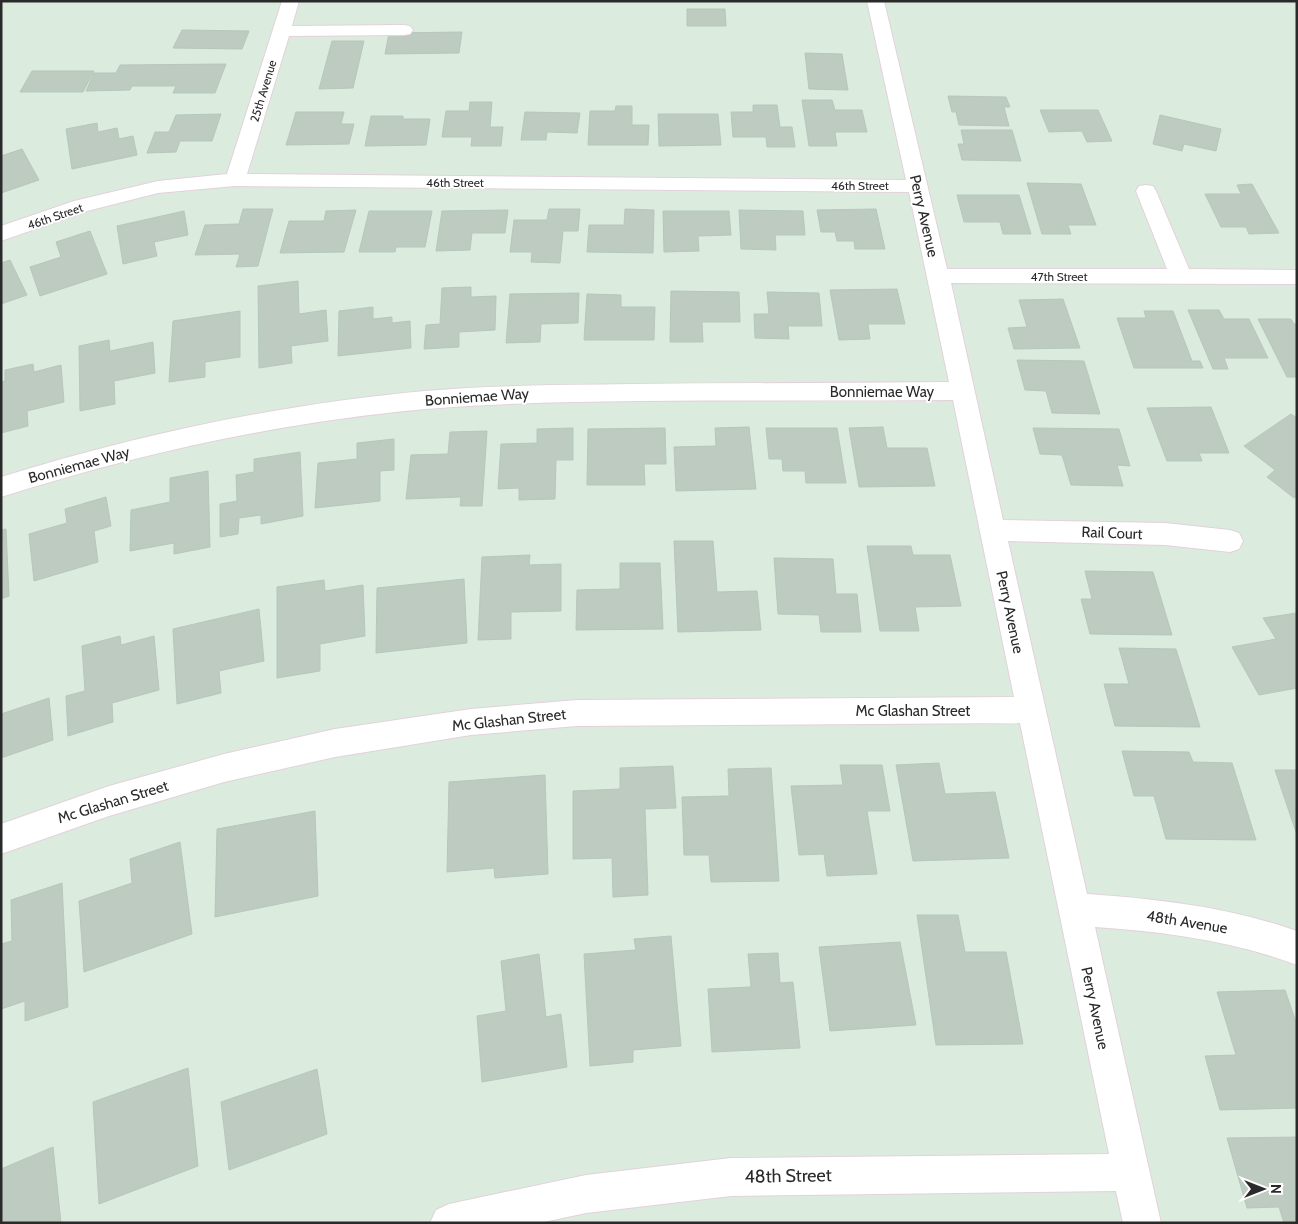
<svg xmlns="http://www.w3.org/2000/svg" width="1298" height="1224" viewBox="0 0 1298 1224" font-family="Cabin,sans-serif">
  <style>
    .building { fill: #becbc1; stroke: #b5c8ba }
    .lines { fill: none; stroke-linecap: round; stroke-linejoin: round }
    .minor-casing { stroke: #e3d1db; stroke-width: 2 }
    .minor { fill: #fff; fill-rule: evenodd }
    .labels { text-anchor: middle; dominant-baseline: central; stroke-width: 4; stroke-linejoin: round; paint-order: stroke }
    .far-street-label { font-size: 12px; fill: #2a2a2a; stroke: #fff }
    .street-label { font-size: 15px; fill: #2a2a2a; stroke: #fff }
    .near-street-label { font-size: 18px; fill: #2a2a2a; stroke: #fff }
  </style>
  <rect width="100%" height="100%" fill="#dbecdf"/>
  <g class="building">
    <polygon points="687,9 725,9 726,26 687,26"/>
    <polygon points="182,30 249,31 242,49 173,48"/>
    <polygon points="462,32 459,53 385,54 389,33"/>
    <polygon points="332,41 364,41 353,88 319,89"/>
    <polygon points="805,53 842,54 848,90 809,89"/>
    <polygon points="226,64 215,93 173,93 176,86 132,86 130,90 86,91 94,73 116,73 120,65"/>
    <polygon points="32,71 94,71 83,92 20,92"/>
    <polygon points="948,96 1006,97 1010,107 1004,107 1009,126 959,125 956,112 952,112"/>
    <polygon points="802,100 832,100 835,110 862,110 867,132 835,132 837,146 809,146"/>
    <polygon points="470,102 492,102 490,127 503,127 501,146 471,146 472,137 442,137 446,111 469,111"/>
    <polygon points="753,105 777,105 780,127 792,127 795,147 767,147 766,137 733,137 731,112 753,112"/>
    <polygon points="616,106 632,106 632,125 649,125 648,145 588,145 590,111 615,111"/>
    <polygon points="1040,110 1098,110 1112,141 1087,142 1082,131 1049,132"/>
    <polygon points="296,112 344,112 341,124 354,124 349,144 286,145"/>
    <polygon points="525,112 580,113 577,133 547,132 546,140 521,140"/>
    <polygon points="221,114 212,141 180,141 176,152 147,153 155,132 169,132 176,115"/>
    <polygon points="658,114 718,114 721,145 659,146"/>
    <polygon points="1160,115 1221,129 1216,151 1184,144 1182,151 1153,144"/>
    <polygon points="371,116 403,116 403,119 430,119 426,145 365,146"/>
    <polygon points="97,123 98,132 117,128 119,139 133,136 137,155 72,169 66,129"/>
    <polygon points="961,130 1012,130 1021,161 962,160 958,144 964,144"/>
    <polygon points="22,149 39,180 1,193 1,156"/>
    <polygon points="1027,183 1081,184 1096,225 1068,225 1071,234 1042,234"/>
    <polygon points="1252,184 1279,233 1249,234 1246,227 1221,227 1205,194 1241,194 1237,185"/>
    <polygon points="957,195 1019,195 1031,234 1003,234 1000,222 964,222"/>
    <polygon points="243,209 273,209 258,266 236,267 240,254 195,255 205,225 239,224"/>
    <polygon points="549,209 580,209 578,231 563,231 560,263 531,262 532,252 510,252 514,220 547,220"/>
    <polygon points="625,209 654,210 653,253 587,252 589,225 624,225"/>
    <polygon points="876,209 885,249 855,249 854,241 837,241 835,232 821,232 817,210"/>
    <polygon points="356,210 344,252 280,253 289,221 324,221 326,211"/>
    <polygon points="508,210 505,233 472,233 470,250 436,251 442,211"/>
    <polygon points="739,210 803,211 805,235 775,235 776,250 741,249"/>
    <polygon points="184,211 188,235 154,242 157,256 123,264 117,226"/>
    <polygon points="369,211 432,211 425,247 396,247 395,252 359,252"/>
    <polygon points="663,211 729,211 731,235 698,236 699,251 664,252"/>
    <polygon points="90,231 107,274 40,296 30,267 61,257 56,242"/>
    <polygon points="10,260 27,295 1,304 1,263"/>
    <polygon points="298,281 299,314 326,310 328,341 291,346 292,363 259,368 258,286"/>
    <polygon points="471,287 471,297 496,296 495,330 459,332 459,347 424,349 426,325 440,324 442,288"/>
    <polygon points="897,289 905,324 868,324 870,339 839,340 830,290"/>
    <polygon points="671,291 739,292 740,322 702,322 703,342 670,342"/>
    <polygon points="767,292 819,293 822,326 788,326 789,339 755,338 754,314 769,314"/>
    <polygon points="579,293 578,323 541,324 540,342 506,343 510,294"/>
    <polygon points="587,294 621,295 621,307 655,307 654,340 584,340"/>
    <polygon points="1063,299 1080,348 1014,349 1008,328 1027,327 1019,300"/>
    <polygon points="373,307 373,319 392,317 392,323 410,321 411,348 338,356 339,311"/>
    <polygon points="1188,310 1219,310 1224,319 1249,319 1268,358 1224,358 1228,369 1213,369"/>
    <polygon points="240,311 240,357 205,362 205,377 169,382 173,321"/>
    <polygon points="1144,311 1173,311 1192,361 1200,361 1203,368 1134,368 1117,318 1146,318"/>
    <polygon points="1258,319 1291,319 1294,324 1297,324 1297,377 1287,377"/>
    <polygon points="109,340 110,351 153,342 155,373 114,381 115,404 80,411 79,346"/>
    <polygon points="1017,360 1084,361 1100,414 1052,413 1046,391 1025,390"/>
    <polygon points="33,364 34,372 61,365 64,402 27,411 28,426 1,433 1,382 5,381 5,370"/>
    <polygon points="1211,407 1229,453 1199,453 1202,461 1167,461 1147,408"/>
    <polygon points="1291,414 1297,418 1297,496 1294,498 1267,477 1275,470 1244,446"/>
    <polygon points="749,427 756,489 676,491 674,447 716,446 715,428"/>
    <polygon points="883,427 887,448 927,448 935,486 859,487 849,428"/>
    <polygon points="573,428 573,460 556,460 555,499 519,500 519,488 498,489 501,444 537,443 537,429"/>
    <polygon points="665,428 666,464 644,464 645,485 587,485 588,429"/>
    <polygon points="766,428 837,428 846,483 806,483 805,471 783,471 782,459 769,459"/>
    <polygon points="1033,428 1119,429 1130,466 1117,465 1123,486 1071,485 1062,455 1040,454"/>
    <polygon points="487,431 482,506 460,506 461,497 406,499 411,455 448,454 450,432"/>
    <polygon points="394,439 394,470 380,471 380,501 315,508 318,463 357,459 357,443"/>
    <polygon points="300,452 303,516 261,524 261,515 239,518 238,534 220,537 220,504 237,501 236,475 254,472 254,459"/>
    <polygon points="208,471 210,547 174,554 174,543 130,551 131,510 170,502 170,478"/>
    <polygon points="106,497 111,526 94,531 98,562 34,581 29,534 67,523 65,509"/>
    <polygon points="6,529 9,596 1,599 1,530"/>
    <polygon points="674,541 713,541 717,592 757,591 761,630 678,632"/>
    <polygon points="867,546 911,546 913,555 950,555 961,606 915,607 919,631 880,631"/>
    <polygon points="530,555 529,565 561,564 561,611 511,612 511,639 478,640 482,557"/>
    <polygon points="774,558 833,559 836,594 857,594 861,632 821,632 819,615 778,614"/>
    <polygon points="620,563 660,563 663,629 576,630 577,590 620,589"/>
    <polygon points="1085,571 1153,572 1172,635 1090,634 1081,599 1092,599"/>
    <polygon points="464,579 467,643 376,653 377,588"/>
    <polygon points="324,580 325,591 363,585 365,636 320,644 320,671 277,678 277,587"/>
    <polygon points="259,609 264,661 219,671 221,693 177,704 173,629"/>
    <polygon points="1297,613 1297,688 1259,695 1232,647 1276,639 1263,618"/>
    <polygon points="120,636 121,645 154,636 159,690 112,703 113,722 68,736 66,696 85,691 82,646"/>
    <polygon points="1119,648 1176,649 1200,727 1115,726 1104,684 1129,684"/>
    <polygon points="49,698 53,740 1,758 1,714"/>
    <polygon points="1122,751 1189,752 1193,762 1232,763 1256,840 1166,839 1154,796 1134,796"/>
    <polygon points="939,763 945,794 995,792 1009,858 913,861 896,765"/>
    <polygon points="840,765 882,765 890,811 867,811 877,874 827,876 824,854 799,855 791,786 843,785"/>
    <polygon points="673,766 676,808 645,809 648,895 613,897 612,858 573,859 573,791 620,789 620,768"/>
    <polygon points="771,768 779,881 711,882 709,855 684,855 682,797 729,796 728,769"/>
    <polygon points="1275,770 1297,770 1297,835"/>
    <polygon points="545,775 548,874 495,878 494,868 447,872 449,782"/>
    <polygon points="315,811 318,896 215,917 217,829"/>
    <polygon points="180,842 192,934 84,972 79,901 132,883 130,859"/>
    <polygon points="62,883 68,1007 25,1021 25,1001 1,1009 1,944 12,941 11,900"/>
    <polygon points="917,915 958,915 965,952 1006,952 1023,1044 936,1045"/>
    <polygon points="671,936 681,1046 633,1050 633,1062 590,1066 584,954 636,950 634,939"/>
    <polygon points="900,942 916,1025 830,1031 819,947"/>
    <polygon points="778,953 780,983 793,982 800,1048 712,1052 708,989 751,987 748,954"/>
    <polygon points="539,954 546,1017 561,1014 567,1067 482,1082 477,1016 506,1011 501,961"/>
    <polygon points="1285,990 1297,1025 1297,1108 1220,1110 1205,1056 1236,1055 1217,992"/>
    <polygon points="188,1068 198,1166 99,1204 93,1102"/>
    <polygon points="317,1069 327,1134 229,1170 221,1102"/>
    <polygon points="1297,1137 1297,1223 1284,1223 1279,1207 1247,1208 1227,1138"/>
    <polygon points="53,1147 61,1223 1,1223 1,1169"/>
  </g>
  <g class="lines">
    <defs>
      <path id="minor" d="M282,1H299L292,26L404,25L410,26L413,30L410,34L404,35L289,36L247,174L906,180L867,1H884L947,269H1167L1136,191L1139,186L1146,185L1153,186L1156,191L1189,269L1297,270V284L951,283L1003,520L1165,523L1230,530L1239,533L1243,541L1239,549L1230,552L1165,545L1008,541L1087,894C1159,899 1229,907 1297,931V965C1231,940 1164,932 1095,927L1161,1223H1123L1116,1191L731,1196L586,1213L539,1223H430L436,1210L449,1204L586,1175L731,1158L1109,1154L1020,723L577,726L471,735L335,757L224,782L109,816L1,854V824L109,786L224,754L335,729L471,709L577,700L1014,697L953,400C848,401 743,400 639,401C568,402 497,403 426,409C281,422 140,453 1,497V477C140,434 281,404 425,391C493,385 563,385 632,384C737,383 843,383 949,382L909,192L235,186L158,193L87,211L1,241V226L74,201L158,181L227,174Z"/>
    </defs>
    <use href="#minor" class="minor-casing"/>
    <use href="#minor" class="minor"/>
  </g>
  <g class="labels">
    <g class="far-street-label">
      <text transform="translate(263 91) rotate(-73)">25th Avenue</text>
      <text x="455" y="182">46th Street</text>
      <text x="860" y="185">46th Street</text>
      <text transform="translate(55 216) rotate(-19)">46th Street</text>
      <text x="1059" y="276">47th Street</text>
    </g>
    <g class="street-label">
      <text transform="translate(924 216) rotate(77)">Perry Avenue</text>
      <text x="882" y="392">Bonniemae Way</text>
      <text transform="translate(477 397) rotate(-4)">Bonniemae Way</text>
      <text transform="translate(79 465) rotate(-15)">Bonniemae Way</text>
      <text transform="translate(1112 533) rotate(2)">Rail Court</text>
      <text transform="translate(1010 612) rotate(78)">Perry Avenue</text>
      <text x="913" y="711">Mc Glashan Street</text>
      <text transform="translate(509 720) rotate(-6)">Mc Glashan Street</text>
      <text transform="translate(113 802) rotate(-17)">Mc Glashan Street</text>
      <text transform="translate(1187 922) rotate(9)">48th Avenue</text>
      <text transform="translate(1095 1008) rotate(78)">Perry Avenue</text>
    </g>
    <g class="near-street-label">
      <text transform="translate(788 1176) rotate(-1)">48th Street</text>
    </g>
  </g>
  <rect width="1298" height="1224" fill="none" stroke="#2a2a2a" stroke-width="5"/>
  <g transform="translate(1263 1189) rotate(90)" stroke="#ffffff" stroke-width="4" paint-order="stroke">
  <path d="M0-4L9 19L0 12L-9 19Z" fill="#2a2a2a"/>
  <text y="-8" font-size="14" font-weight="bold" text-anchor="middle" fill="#2a2a2a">N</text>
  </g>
</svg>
